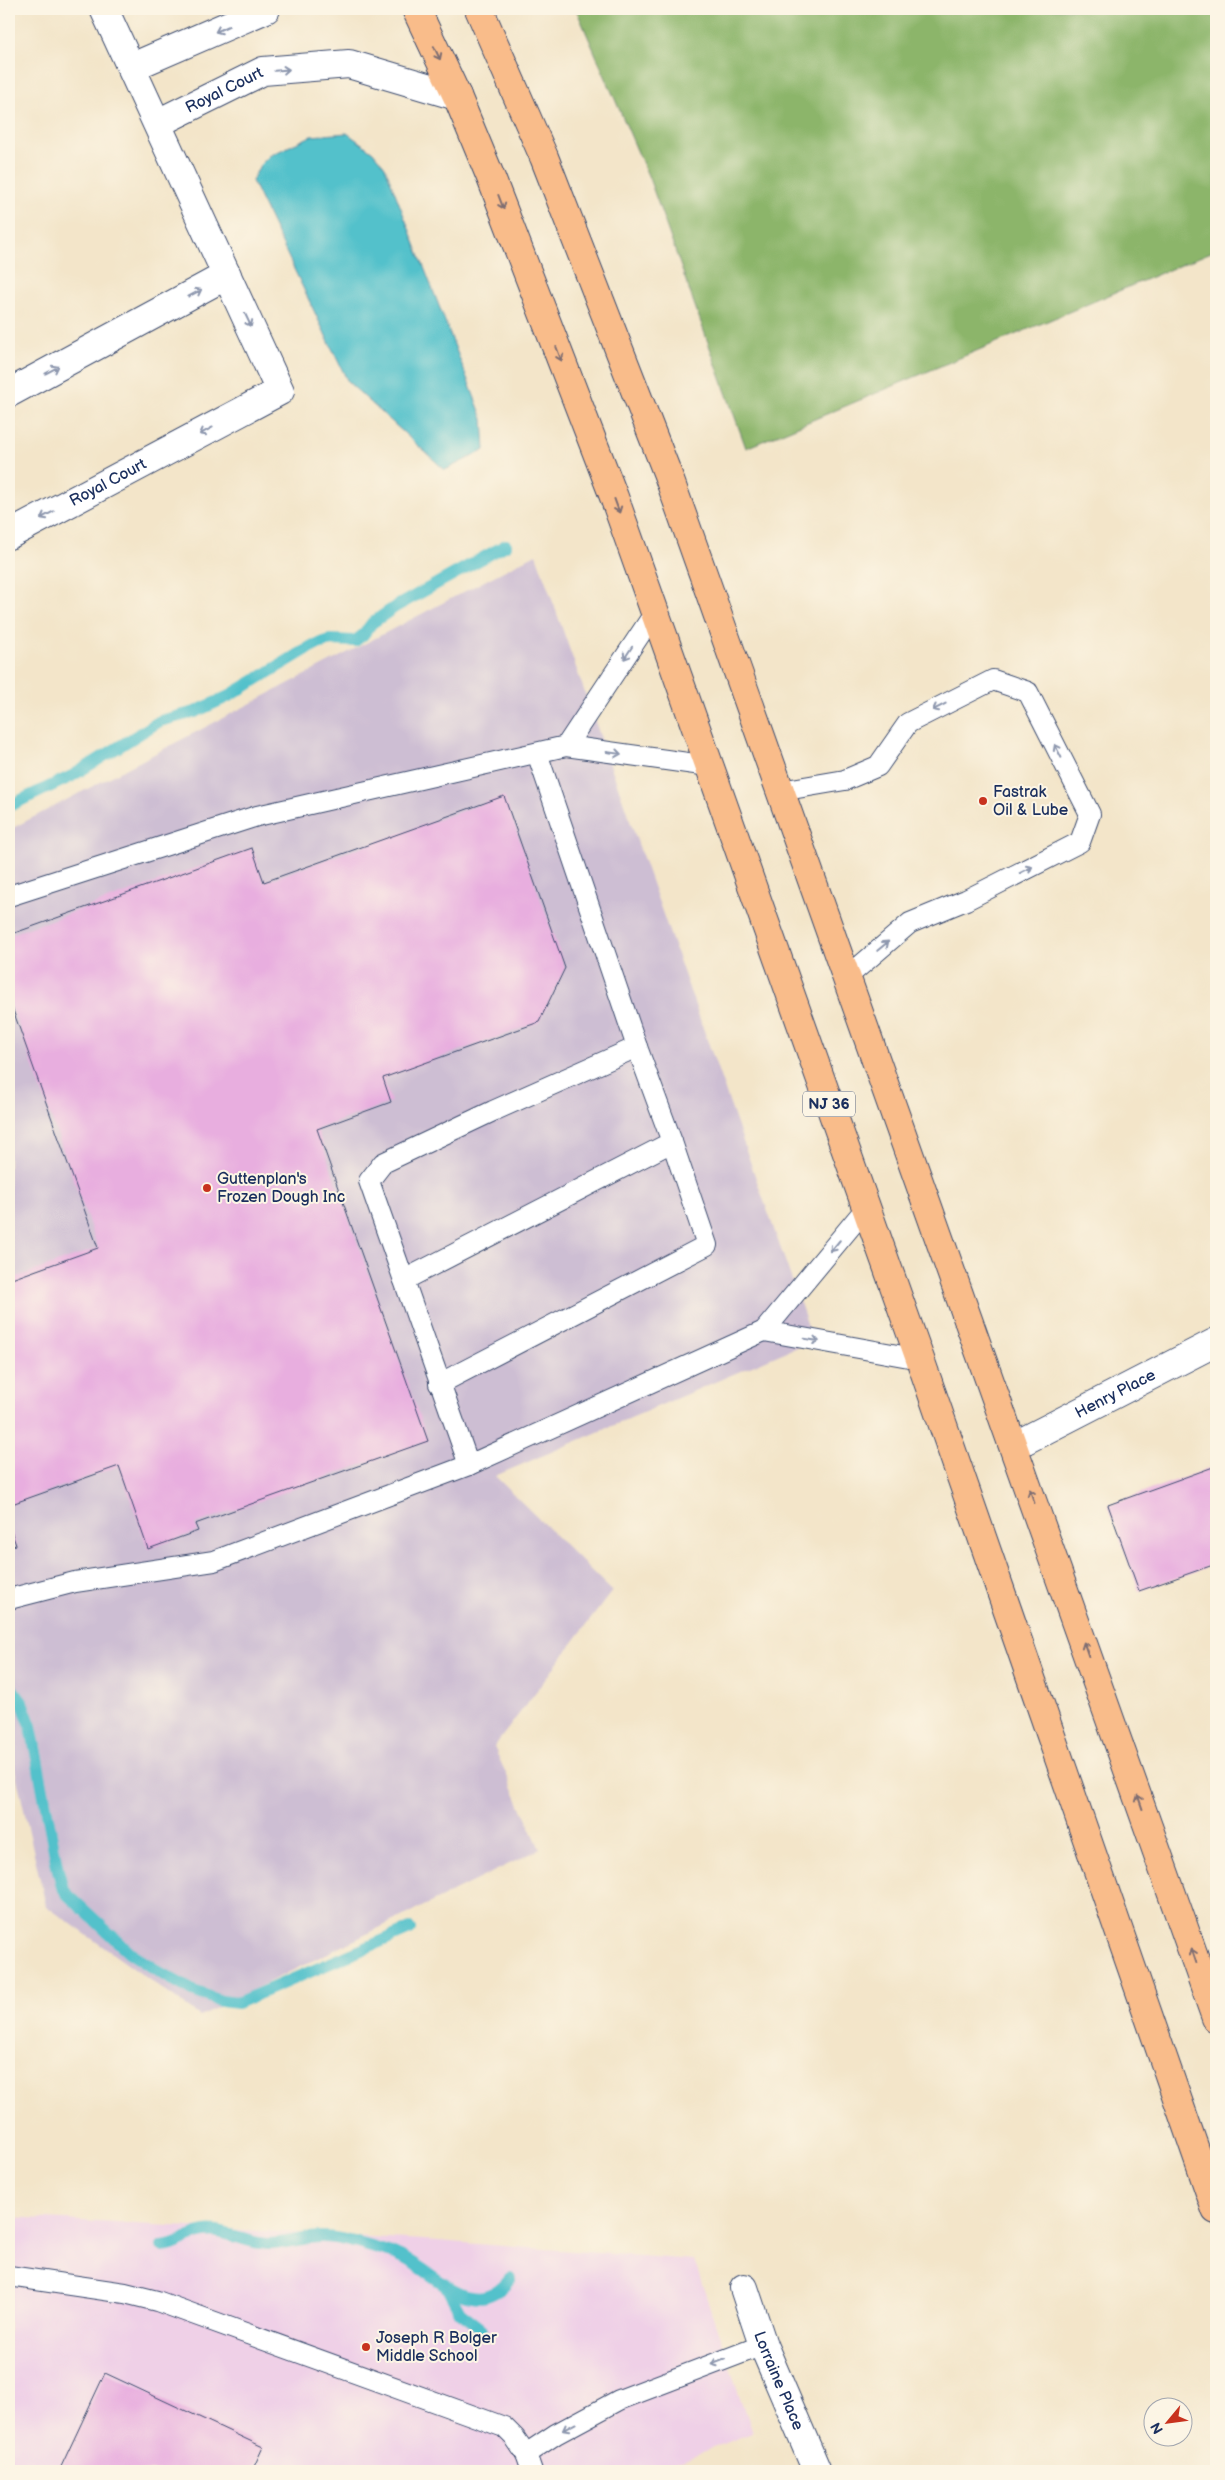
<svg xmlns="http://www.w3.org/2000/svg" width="1225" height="2480" viewBox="0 0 1225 2480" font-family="'Balsamiq Sans',sans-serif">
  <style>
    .built { fill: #efd0e7 }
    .industrial { fill: #cdbed3 }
    .forest { fill: #8cb56b; stroke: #547264 }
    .water { fill: #53c1cb; stroke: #377894 }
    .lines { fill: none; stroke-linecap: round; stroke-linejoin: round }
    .stream { stroke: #53c1cb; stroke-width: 12 }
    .building { fill: #e8aedf }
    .lane-casing { stroke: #3b4a6e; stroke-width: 22 }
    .street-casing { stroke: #3b4a6e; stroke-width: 30 }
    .highway-casing { stroke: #3b4a6e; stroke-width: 30 }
    .lane { stroke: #fff; stroke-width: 20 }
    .street { stroke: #fff; stroke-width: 28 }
    .highway { stroke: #f9bc8a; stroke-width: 28 }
    .oneway { stroke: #8d97ae }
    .oneway2 { stroke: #7f6e72 }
    .poi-dot { fill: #c8321e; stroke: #fcf5e5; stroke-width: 2 }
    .labels { text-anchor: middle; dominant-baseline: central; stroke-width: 4; stroke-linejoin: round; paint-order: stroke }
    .shield { fill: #fcf5e5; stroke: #5e6a86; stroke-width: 1 }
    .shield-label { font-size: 15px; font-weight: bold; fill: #1b2f5e }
    .street-label { font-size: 16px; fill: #1b2f5e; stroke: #fcf5e5 }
    .poi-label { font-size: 16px; fill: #1b2f5e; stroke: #fcf5e5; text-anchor: start }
  </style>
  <rect width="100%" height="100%" fill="#fcf5e5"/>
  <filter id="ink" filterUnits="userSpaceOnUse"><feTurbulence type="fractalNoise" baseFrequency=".02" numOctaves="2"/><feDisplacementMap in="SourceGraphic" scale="10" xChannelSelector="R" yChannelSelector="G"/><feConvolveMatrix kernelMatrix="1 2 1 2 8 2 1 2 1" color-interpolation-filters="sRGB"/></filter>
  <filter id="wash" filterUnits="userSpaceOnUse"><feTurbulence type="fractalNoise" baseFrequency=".0096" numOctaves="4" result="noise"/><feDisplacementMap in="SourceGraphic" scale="20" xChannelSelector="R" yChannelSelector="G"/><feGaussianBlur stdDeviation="1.12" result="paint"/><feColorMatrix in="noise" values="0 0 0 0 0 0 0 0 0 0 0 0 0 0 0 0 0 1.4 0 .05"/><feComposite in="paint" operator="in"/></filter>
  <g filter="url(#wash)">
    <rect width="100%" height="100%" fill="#f3e5c9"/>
    <polygon class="built" points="9,2217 424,2240 694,2260 752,2433 653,2471 9,2471"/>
    <polygon class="industrial" points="536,554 813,1340 495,1476 612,1591 494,1747 540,1849 200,2016 46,1906 9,1744 9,830"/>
    <polygon class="forest" points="576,9 1216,9 1216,250 746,448 649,178"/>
    <polygon class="water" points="347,133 373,152 385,167 483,419 485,450 445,470 348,382 252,181 260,165 269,156 311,136"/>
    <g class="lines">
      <g class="stream">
        <polyline points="9,806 72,776 160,721 195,712 227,697 312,646 330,640 355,641 363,635 372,623 395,607 506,545"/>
        <polyline points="9,1685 22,1702 31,1726 57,1866 62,1886 67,1894 129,1952 159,1972 193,1991 221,2001 237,2003 410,1929"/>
        <path d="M162,2247C180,2246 189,2234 205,2232C226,2229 247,2244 268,2244C286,2244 303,2237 321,2237C345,2237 369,2247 392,2253C431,2264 472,2328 510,2278"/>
        <polyline points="447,2288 460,2312 482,2329"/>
      </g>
    </g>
    <g id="blocks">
      <g class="building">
        <polygon points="504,796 565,968 539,1022 383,1078 391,1102 317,1129 428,1441 195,1524 198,1531 148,1549 119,1466 9,1505 9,1280 98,1248 9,999 9,935 252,848 264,882"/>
        <polygon points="1216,1466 1216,1564 1139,1591 1108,1505"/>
        <polygon points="9,1525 16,1545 9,1547"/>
        <polygon points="105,2373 263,2447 252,2471 59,2471"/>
      </g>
    </g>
  </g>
  <g filter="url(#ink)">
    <use href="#blocks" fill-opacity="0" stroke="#3b4a6e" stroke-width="1"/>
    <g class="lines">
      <defs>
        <g id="lane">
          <polyline points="566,746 655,612"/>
          <polyline points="537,753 637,1047 493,1111 383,1163 369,1181 469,1465 764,1331 866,1208"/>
          <polyline points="780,791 845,780 878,766 908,723 993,680 1028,692 1090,814 1080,842 966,900 910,923 846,978"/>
          <polyline points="9,896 257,816 566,746 709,766"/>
          <polyline points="404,1280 672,1142 637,1047"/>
          <polyline points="764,1331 920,1359"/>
          <polyline points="439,1384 707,1245 672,1142"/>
          <polyline points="9,1599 75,1582 214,1561 469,1465"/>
          <polyline points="9,2276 125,2293 157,2301 504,2427 515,2438 526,2454"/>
          <polyline points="532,2471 526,2454 556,2434 619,2400 763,2345"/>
        </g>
        <g id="street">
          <polyline points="132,67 266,9"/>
          <path id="s1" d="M158,123L263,71L349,64L457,96"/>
          <polyline points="9,393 227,275"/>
          <path id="s2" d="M9,535L280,391L104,9"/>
          <path id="s3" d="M1014,1446L1216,1342"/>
          <path id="s4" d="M744,2288L763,2345L817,2471"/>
        </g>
        <g id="highway">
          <polyline points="416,9 457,96 491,178 614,497 920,1359 1216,2210"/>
          <polyline points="479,9 544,157 668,475 1216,2018"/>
        </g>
      </defs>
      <use href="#lane" class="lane-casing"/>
      <use href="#street" class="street-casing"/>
      <use href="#highway" class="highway-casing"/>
      <use href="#lane" class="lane"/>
      <use href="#street" class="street"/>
      <use href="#highway" class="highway"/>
    </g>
    <defs><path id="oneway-shaft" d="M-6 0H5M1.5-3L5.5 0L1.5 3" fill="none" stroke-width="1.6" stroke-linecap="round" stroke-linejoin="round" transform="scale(1.25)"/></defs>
    <g class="oneway">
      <use href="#oneway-shaft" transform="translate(222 29) rotate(156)"/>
      <use href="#oneway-shaft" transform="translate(282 70) rotate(-5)"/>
      <use href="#oneway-shaft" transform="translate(195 293) rotate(-28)"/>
      <use href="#oneway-shaft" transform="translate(248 320) rotate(65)"/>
      <use href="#oneway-shaft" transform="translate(52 370) rotate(-28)"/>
      <use href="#oneway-shaft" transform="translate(206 431) rotate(152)"/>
      <use href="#oneway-shaft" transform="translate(47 515) rotate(152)"/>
      <use href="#oneway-shaft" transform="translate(628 653) rotate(123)"/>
      <use href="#oneway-shaft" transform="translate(939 707) rotate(153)"/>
      <use href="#oneway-shaft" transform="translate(1058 751) rotate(-117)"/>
      <use href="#oneway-shaft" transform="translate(614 753) rotate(8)"/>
      <use href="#oneway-shaft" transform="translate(1026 870) rotate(-27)"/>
      <use href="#oneway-shaft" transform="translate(883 946) rotate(-40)"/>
      <use href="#oneway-shaft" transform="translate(835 1246) rotate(130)"/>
      <use href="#oneway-shaft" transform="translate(812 1340) rotate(10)"/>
      <use href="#oneway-shaft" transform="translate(718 2362) rotate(159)"/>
      <use href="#oneway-shaft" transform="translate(569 2427) rotate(152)"/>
    </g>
    <g class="oneway2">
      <use href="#oneway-shaft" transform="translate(437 53) rotate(65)"/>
      <use href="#oneway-shaft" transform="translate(501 202) rotate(69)"/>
      <use href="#oneway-shaft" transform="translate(559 354) rotate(69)"/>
      <use href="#oneway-shaft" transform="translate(617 506) rotate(70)"/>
      <use href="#oneway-shaft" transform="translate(1032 1496) rotate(-109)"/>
      <use href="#oneway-shaft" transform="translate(1086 1649) rotate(-109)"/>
      <use href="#oneway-shaft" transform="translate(1140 1802) rotate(-109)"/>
      <use href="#oneway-shaft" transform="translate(1194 1956) rotate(-109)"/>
    </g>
  </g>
  <g class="poi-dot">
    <circle cx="983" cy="801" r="5"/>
    <circle cx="207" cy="1188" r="5"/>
    <circle cx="366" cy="2347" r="5"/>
  </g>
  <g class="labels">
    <rect class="shield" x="803" y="1091.5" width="52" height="25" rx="4"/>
    <g class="shield-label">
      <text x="829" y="1104">NJ 36</text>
    </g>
    <g class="street-label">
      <text stroke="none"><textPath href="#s1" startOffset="74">Royal Court</textPath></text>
      <text stroke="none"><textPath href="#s2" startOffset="112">Royal Court</textPath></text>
      <text stroke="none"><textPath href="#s3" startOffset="114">Henry Place</textPath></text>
      <text stroke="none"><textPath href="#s4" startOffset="99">Lorraine Place</textPath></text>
    </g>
    <g class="poi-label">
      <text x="993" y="792">Fastrak<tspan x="993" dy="18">Oil &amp; Lube</tspan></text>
      <text x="217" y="1179">Guttenplan's<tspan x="217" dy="18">Frozen Dough Inc</tspan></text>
      <text x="376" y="2338">Joseph R Bolger<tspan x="376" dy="18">Middle School</tspan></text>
    </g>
  </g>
  <rect width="1225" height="2480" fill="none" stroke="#fcf5e5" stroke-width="30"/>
  <g transform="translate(1168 2422) rotate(241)"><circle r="24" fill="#fcf5e5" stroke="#a2a6af"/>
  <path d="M0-4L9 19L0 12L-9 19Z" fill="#c8321e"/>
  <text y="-8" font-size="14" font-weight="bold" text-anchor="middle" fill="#1b2f5e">N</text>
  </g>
</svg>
